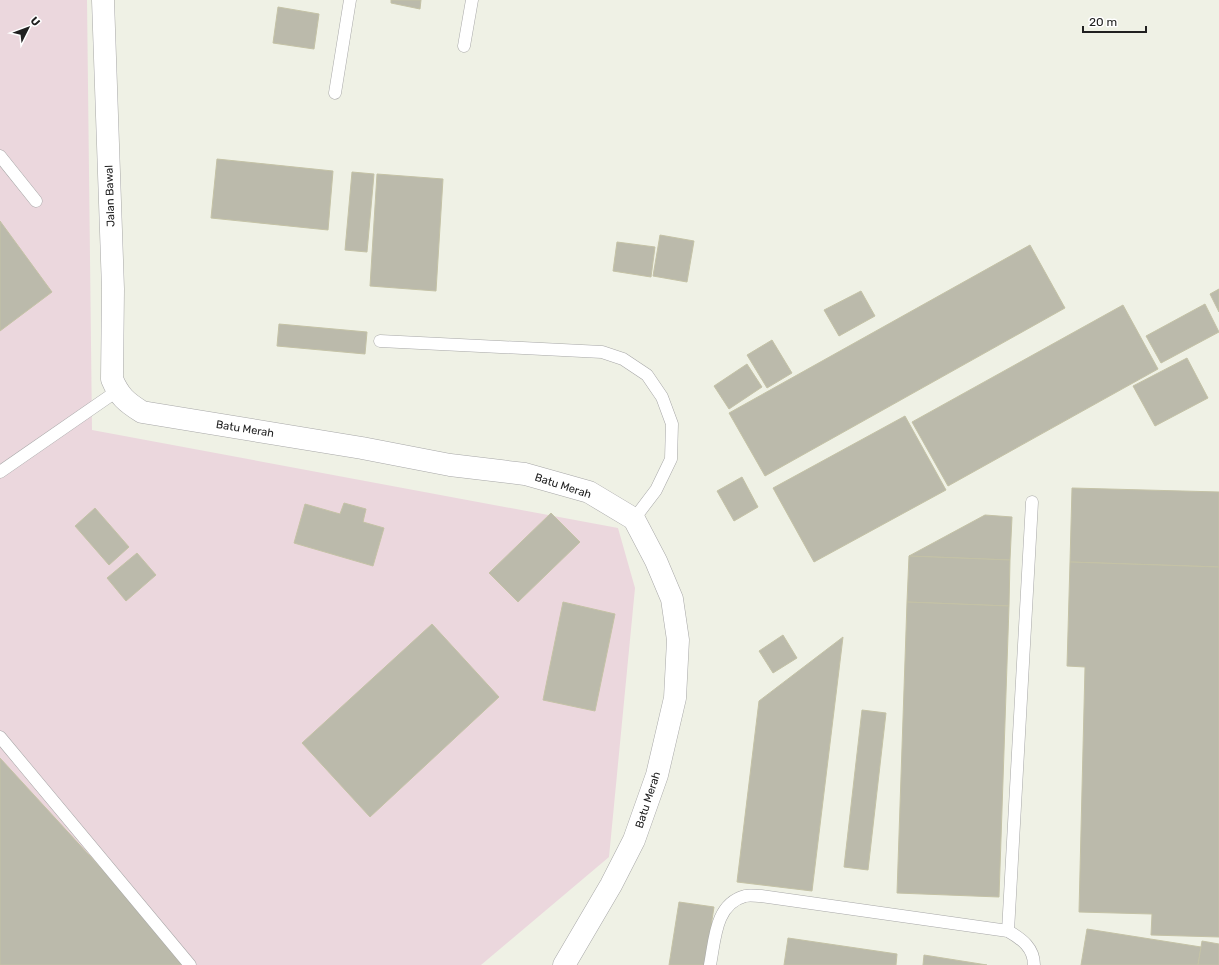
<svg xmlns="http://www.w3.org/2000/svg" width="1219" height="965" viewBox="0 0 1219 965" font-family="Rubik,sans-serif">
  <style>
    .industrial { fill: #ebd7dd }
    .building { fill: #bbbaab; stroke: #c4c2a6 }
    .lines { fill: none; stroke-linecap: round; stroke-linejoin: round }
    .lane-casing { stroke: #a7a7a7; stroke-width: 13 }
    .street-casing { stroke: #a7a7a7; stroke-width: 23 }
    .lane { stroke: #fff; stroke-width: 12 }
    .street { stroke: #fff; stroke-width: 22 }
    .labels { text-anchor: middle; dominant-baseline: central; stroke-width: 3; stroke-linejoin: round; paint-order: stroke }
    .street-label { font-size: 11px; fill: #202020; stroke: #fff }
  </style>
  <rect width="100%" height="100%" fill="#eff1e5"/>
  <polygon class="industrial" points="0,0 87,0 92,430 618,528 635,588 609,857 481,965 0,965"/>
  <g class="building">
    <polygon points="391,0 421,0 420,9 391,3"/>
    <polygon points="278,7 319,14 314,49 273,43"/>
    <polygon points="217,159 333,171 328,230 211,218"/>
    <polygon points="352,172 374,174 367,252 345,250"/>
    <polygon points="377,174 443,179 436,291 370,286"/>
    <polygon points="0,221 52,292 0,331"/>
    <polygon points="660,235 694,241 687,282 653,276"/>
    <polygon points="617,242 655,247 651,277 613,271"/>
    <polygon points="1030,245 1065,308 765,476 729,413"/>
    <polygon points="1219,289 1219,312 1210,294"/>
    <polygon points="861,291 875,316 839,336 824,310"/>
    <polygon points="1205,304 1219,332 1161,363 1146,336"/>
    <polygon points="1123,305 1158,369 948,486 912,422"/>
    <polygon points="279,324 367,332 365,354 277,346"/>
    <polygon points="772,340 792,373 767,388 747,355"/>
    <polygon points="1187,358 1208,398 1155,426 1133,386"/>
    <polygon points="747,364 762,387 729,409 714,386"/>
    <polygon points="905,416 946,490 814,562 773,488"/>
    <polygon points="742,477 758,507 734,521 717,491"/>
    <polygon points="1072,488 1219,492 1219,567 1070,562"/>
    <polygon points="344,503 366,509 363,522 384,528 373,566 294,543 305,504 340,514"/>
    <polygon points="95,508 129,547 109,565 75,526"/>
    <polygon points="551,513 580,542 518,602 489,573"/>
    <polygon points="985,515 1012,517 1010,560 909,556"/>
    <polygon points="137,553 156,575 126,601 107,578"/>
    <polygon points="909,556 1010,560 1009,606 907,602"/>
    <polygon points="1070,562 1219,567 1219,937 1151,935 1152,914 1079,912 1085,667 1067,666"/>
    <polygon points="563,602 615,614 595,711 543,700"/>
    <polygon points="907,602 1009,606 999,897 897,893"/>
    <polygon points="432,624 499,697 370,817 302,743"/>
    <polygon points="783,635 797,658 773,673 759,651"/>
    <polygon points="843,637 812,891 737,882 759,701"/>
    <polygon points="862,710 886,713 868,870 844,867"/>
    <polygon points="0,758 190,965 0,965"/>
    <polygon points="679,902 714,907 705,965 669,965"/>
    <polygon points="1087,929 1201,947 1198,965 1081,965"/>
    <polygon points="788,938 897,954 896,965 784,965"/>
    <polygon points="1202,941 1219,944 1219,965 1198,965"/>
    <polygon points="924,955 987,965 923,965"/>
  </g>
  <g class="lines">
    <defs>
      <g id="lane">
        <polyline points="464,46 472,0"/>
        <polyline points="335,93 350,0"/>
        <polyline points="0,156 36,201"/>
        <polyline points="380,341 602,352 623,359 647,375 662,397 672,424 671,459 656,490 634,519"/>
        <polyline points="0,472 117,391"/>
        <polyline points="0,737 190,965"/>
        <polyline points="1008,931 1032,502"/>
        <path d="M710,965C715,940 715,904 745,896C750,895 756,896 761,896L1008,931C1022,939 1034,948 1034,965"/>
      </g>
      <path id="street" d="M103,0L113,289L112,379C119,396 126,402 142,412L362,448L450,465L525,474L589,492L634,519L656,561L672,599L678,640L675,698L657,775L634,840L611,885L564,965"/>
    </defs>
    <use href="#lane" class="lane-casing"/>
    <use href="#street" class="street-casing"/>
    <use href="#lane" class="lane"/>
    <use href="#street" class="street"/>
  </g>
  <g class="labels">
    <g class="street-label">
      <text transform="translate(110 196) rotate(-92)">Jalan Bawal</text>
      <text transform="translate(245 429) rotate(9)">Batu Merah</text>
      <text transform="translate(563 486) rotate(18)">Batu Merah</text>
      <text transform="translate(648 800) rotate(-72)">Batu Merah</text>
    </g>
  </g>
  <g transform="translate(28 28) rotate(48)" stroke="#ffffff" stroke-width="3" paint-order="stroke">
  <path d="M0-3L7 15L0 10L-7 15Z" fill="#202020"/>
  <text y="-6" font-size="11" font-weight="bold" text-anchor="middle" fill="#202020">U</text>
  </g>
  <path d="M1083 26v6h63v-6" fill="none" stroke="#202020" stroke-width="2"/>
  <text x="1089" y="26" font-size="12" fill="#202020" stroke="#ffffff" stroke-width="3" paint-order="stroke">20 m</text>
</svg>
